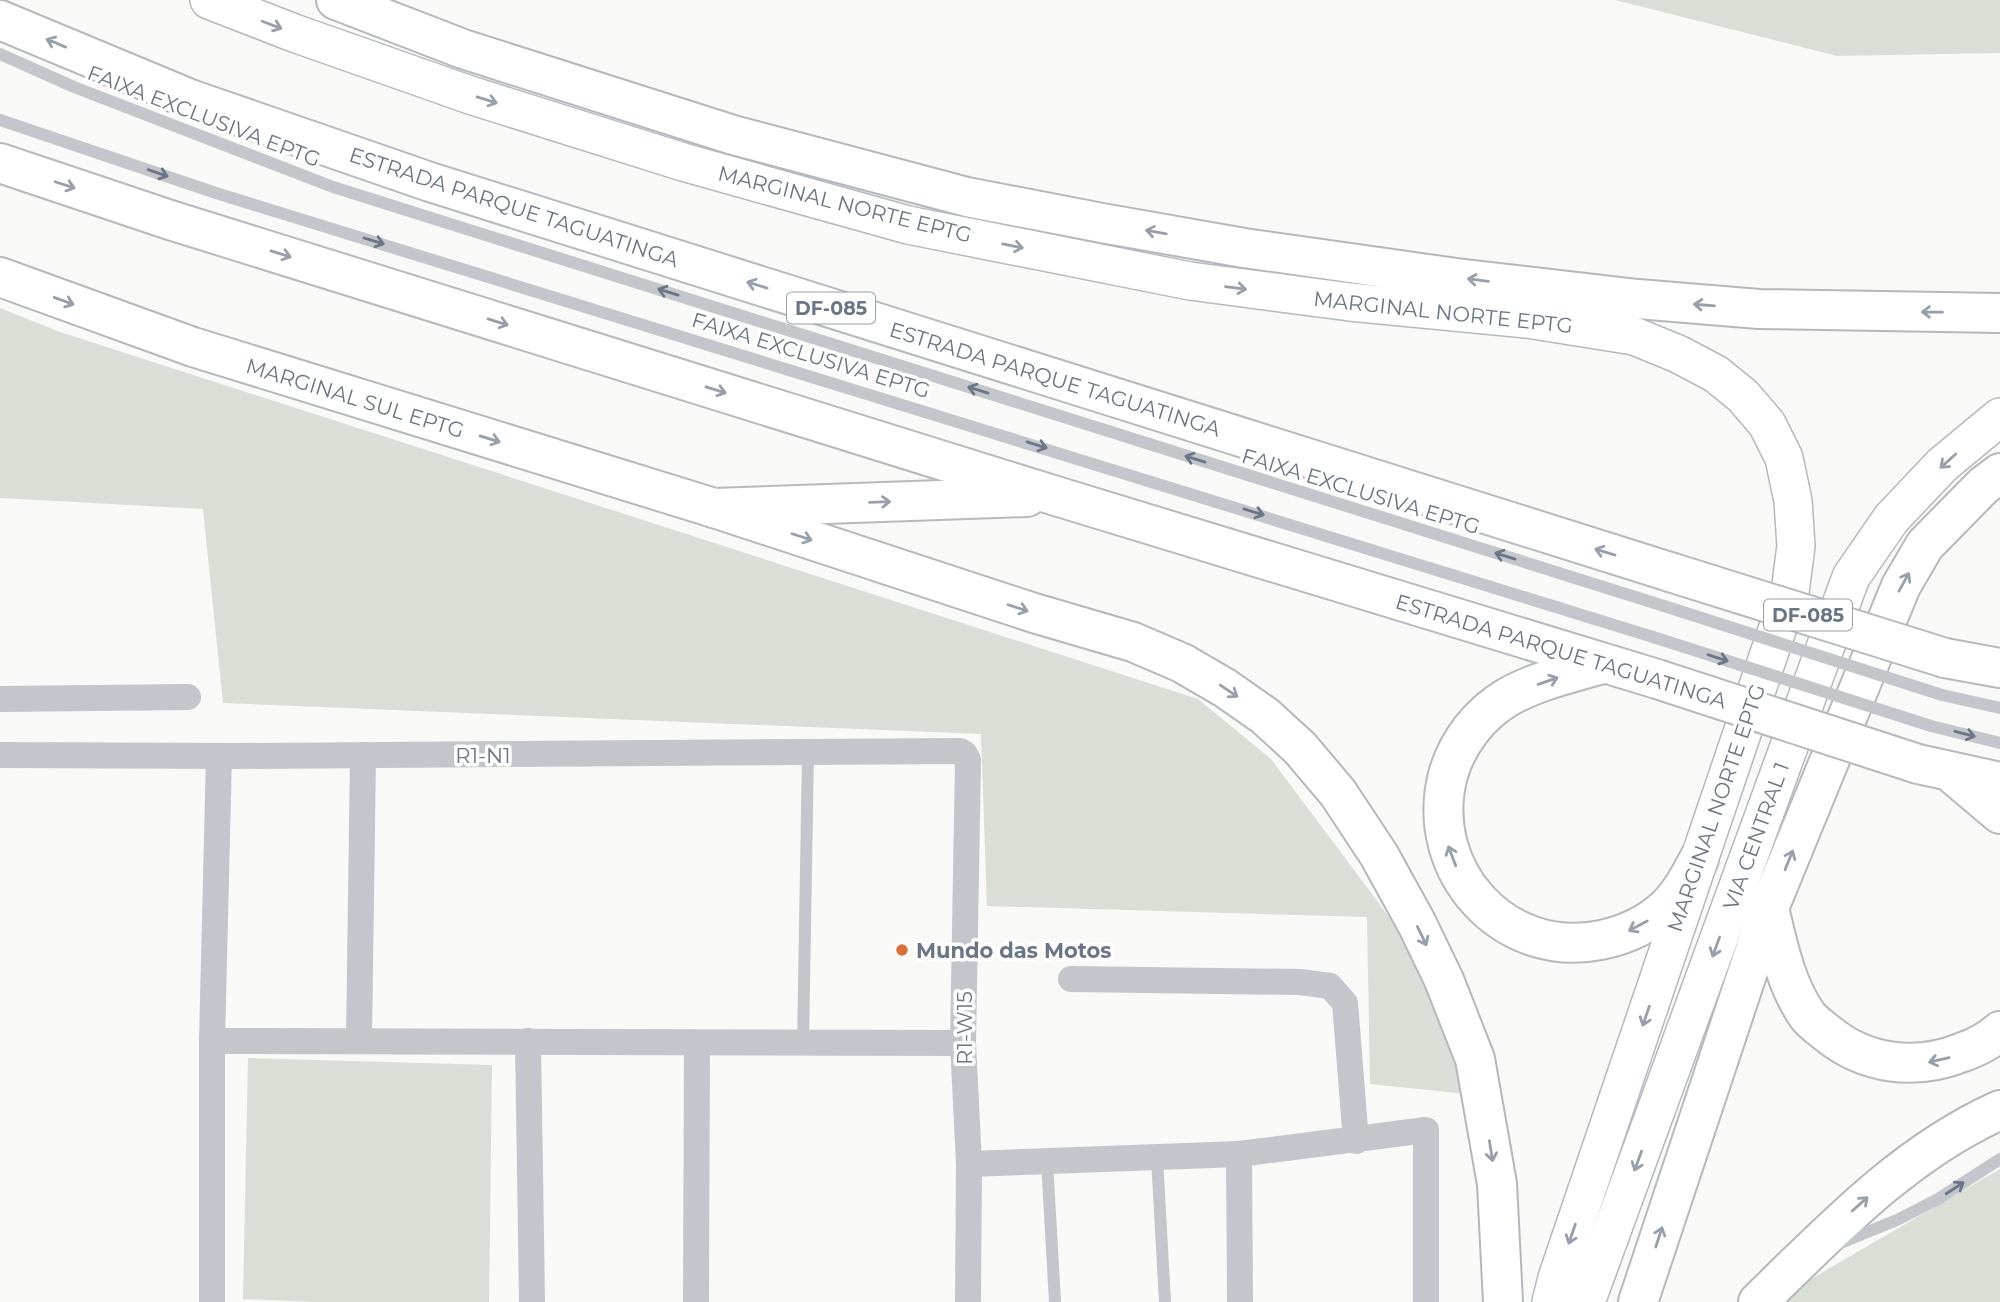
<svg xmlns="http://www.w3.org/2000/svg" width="2000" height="1302" viewBox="0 0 2000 1302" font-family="Montserrat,sans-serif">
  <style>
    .green { fill: #d9ded7 }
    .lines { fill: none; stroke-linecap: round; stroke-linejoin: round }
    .secondary-casing { stroke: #b5b9bf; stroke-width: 40 }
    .primary-casing { stroke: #b4b8bd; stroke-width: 42 }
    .motorway-casing { stroke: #b6b9bd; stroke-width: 42 }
    .service { stroke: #c3c6ca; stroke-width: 12 }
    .minor { stroke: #c3c6ca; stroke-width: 26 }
    .secondary { stroke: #fff; stroke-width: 37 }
    .primary { stroke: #fff; stroke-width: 38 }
    .motorway { stroke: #fff; stroke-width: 38 }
    .motorway-bridge-casing { stroke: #b6b9bd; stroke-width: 42; stroke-linecap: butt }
    .service-bridge { stroke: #c3c6ca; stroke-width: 12 }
    .motorway-bridge { stroke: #fff; stroke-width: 38 }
    .oneway { stroke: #979fab }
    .oneway2 { stroke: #6a7687 }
    .poi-dot { fill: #dc6f34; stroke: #fff; stroke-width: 2.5 }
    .labels { text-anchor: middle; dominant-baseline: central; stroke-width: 7; stroke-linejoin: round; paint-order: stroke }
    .shield { fill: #fff; stroke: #979fab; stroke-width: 2 }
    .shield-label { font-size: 19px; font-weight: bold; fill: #6a7687 }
    .street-label { font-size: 21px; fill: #6a7687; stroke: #fff }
    .poi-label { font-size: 21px; font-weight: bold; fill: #6a7687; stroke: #fff; text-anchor: start }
  </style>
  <rect width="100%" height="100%" fill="#f9f9f7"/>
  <g class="green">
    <polygon points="1615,0 2000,0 2000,53 1837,56"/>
    <polygon points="0,308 60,332 1198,699 1271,759 1419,957 1466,1094 1370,1084 1367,917 987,906 981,734 223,703 203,509 0,498"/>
    <polygon points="248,1058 492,1065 489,1302 317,1302 243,1299"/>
    <polygon points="2000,1169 2000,1302 1779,1302 1780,1297"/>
  </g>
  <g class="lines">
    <defs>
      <g id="secondary">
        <polyline points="209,0 294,33 470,95 683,162 908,225 1190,281 1350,302 1527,319 1634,336 1678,354 1716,374 1743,396 1767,424 1784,458 1793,501 1796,546 1790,592 1557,1278 1551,1302"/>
        <polyline points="1586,1302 1851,577 1891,519 1942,465 2000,417"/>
      </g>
      <g id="primary">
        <polyline points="336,0 463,49 733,135 967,197 1102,223 1244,248 1456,278 1638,299 1759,309 2000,313"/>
        <polyline points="0,277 193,347 714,508 1034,613 1133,642 1182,663 1225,688 1265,716 1300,748 1338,793 1379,855 1417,924 1444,980 1475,1059 1497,1184 1503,1302"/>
        <path d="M1758,1302C1832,1230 1904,1153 2000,1110"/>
      </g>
      <g id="motorway">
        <polyline points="0,20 190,99 430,182 1670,572"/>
        <polyline points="0,163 170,220 1056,496 1657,679"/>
        <polyline points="714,508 1027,497"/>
        <polyline points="1945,658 2000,668"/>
        <path d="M1602,664C1571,673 1536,681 1508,697C1479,714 1457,743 1448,775C1423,870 1504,960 1601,940C1625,935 1649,924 1667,907C1681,893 1690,876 1699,859"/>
        <polyline points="1918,764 2000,782"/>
        <polyline points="1955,776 2000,814"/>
        <path d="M1769,908C1778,945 1785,983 1807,1015C1812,1022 1820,1027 1827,1033C1866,1065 1916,1071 1963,1052C1977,1047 1989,1041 2000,1031"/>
        <polyline points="1638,1302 1769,908 1901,586 1925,545 1983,486 2000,473"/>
      </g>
    </defs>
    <use href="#secondary" class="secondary-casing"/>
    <use href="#primary" class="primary-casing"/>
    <use href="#motorway" class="motorway-casing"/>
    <g class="service">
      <polyline points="0,54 74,87 333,187 1664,606"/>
      <polyline points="0,120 216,193 1653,637"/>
      <polyline points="1942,695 2000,708"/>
      <polyline points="1931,726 2000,743"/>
      <polyline points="803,1044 808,753"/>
      <polyline points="1157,1158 1165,1302"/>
      <polyline points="1047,1161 1055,1302"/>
      <polyline points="1838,1244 1897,1220 1938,1199 2000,1159"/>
    </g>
    <g class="minor">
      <polyline points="0,699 188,697"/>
      <polyline points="0,755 236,756 960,751 965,754 968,760 963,1043 969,1164 968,1302"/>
      <polyline points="1071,979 1300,982 1330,986 1345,1003 1356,1141"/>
      <polyline points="359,1040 363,755"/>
      <path d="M212,1041C462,1040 713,1044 963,1043"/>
      <polyline points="528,1041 532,1302"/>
      <polyline points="1239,1154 1426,1130 1426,1302"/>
      <polyline points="969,1164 1239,1154 1240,1302"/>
      <polyline points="212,1302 212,1041 219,756"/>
      <polyline points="696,1302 697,1044"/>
    </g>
    <use href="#secondary" class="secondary"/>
    <use href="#primary" class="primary"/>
    <use href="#motorway" class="motorway"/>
    <defs>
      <g id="motorway-bridge">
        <polyline points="1670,572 1945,658"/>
        <polyline points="1657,679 1918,764"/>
      </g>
    </defs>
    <use href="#motorway-bridge" class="motorway-bridge-casing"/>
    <g class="service-bridge">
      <polyline points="1664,606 1942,695"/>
      <polyline points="1653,637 1931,726"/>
    </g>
    <use href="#motorway-bridge" class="motorway-bridge"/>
  </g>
  <defs><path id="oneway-shaft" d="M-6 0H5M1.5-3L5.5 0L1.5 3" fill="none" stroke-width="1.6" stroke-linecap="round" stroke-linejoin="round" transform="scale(1.75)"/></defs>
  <g class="oneway">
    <use href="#oneway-shaft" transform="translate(272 25) rotate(21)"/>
    <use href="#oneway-shaft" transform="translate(56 43) rotate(-157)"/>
    <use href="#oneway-shaft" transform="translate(487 100) rotate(17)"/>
    <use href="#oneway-shaft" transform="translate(65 185) rotate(18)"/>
    <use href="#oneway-shaft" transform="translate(1156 232) rotate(-170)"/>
    <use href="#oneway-shaft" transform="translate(1013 246) rotate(11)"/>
    <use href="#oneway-shaft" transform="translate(281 254) rotate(17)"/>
    <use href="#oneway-shaft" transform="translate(1478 280) rotate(-173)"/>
    <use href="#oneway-shaft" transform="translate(757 285) rotate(-163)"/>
    <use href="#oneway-shaft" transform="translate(1236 288) rotate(7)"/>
    <use href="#oneway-shaft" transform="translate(64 301) rotate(20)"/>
    <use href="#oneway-shaft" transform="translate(1704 305) rotate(-175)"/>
    <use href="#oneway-shaft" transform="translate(1932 312) rotate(-179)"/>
    <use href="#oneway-shaft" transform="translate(498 322) rotate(17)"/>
    <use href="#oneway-shaft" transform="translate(716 390) rotate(17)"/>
    <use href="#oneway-shaft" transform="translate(490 439) rotate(17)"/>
    <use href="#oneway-shaft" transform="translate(1948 461) rotate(138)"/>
    <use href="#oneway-shaft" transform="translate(880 502) rotate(-2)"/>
    <use href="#oneway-shaft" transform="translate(802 537) rotate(18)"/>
    <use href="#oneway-shaft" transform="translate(1605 552) rotate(-163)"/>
    <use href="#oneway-shaft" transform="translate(1904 582) rotate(-61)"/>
    <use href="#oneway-shaft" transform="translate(1018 608) rotate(18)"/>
    <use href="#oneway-shaft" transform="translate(1548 681) rotate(-19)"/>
    <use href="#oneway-shaft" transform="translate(1229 691) rotate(34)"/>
    <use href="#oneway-shaft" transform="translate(1452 856) rotate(-111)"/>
    <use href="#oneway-shaft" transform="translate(1789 860) rotate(-68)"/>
    <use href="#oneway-shaft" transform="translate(1638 926) rotate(152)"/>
    <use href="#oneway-shaft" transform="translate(1422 936) rotate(64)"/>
    <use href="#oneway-shaft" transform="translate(1716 947) rotate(110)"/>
    <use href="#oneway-shaft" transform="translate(1646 1016) rotate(109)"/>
    <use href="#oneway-shaft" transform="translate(1939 1060) rotate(167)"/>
    <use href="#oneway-shaft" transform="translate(1491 1151) rotate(81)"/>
    <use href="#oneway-shaft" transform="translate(1638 1161) rotate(110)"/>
    <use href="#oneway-shaft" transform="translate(1860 1204) rotate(-42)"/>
    <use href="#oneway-shaft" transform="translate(1572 1234) rotate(109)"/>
    <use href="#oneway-shaft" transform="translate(1659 1237) rotate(-72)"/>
  </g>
  <g class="oneway2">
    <use href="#oneway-shaft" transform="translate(158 173) rotate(19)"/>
    <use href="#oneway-shaft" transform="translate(374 241) rotate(17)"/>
    <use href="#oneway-shaft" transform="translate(668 292) rotate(-163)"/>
    <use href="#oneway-shaft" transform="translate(978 390) rotate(-163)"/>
    <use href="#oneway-shaft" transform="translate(1037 445) rotate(17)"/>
    <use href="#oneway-shaft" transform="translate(1195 459) rotate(-163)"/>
    <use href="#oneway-shaft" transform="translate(1254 512) rotate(17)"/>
    <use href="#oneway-shaft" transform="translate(1505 556) rotate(-163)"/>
    <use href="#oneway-shaft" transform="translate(1718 658) rotate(18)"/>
    <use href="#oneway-shaft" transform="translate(1965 734) rotate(14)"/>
    <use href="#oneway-shaft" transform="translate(1955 1188) rotate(-33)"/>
  </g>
  <circle class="poi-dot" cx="902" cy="950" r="7"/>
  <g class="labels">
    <g class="shield">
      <rect x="787" y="292.5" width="88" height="31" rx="5"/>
      <rect x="1764" y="599.5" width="88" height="31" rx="5"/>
    </g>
    <g class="shield-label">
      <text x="831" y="308">DF-085</text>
      <text x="1808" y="615">DF-085</text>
    </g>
    <g class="street-label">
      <text transform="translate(204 116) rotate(21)">FAIXA EXCLUSIVA EPTG</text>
      <text transform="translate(845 204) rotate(14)">MARGINAL NORTE EPTG</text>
      <text transform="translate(514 207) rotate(18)">ESTRADA PARQUE TAGUATINGA</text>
      <text transform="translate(1443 312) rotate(6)">MARGINAL NORTE EPTG</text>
      <text transform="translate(811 355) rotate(17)">FAIXA EXCLUSIVA EPTG</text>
      <text transform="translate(1055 379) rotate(17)">ESTRADA PARQUE TAGUATINGA</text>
      <text transform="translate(355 398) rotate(17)">MARGINAL SUL EPTG</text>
      <text transform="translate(1361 491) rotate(17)">FAIXA EXCLUSIVA EPTG</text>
      <text transform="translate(1561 651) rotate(17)">ESTRADA PARQUE TAGUATINGA</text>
      <text x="483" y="755">R1-N1</text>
      <text transform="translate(1716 808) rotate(-71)">MARGINAL NORTE EPTG</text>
      <text transform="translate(1756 836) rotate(-70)">VIA CENTRAL 1</text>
      <text transform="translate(964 1028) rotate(-90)">R1-W15</text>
    </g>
    <g class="poi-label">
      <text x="916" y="950">Mundo das Motos</text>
    </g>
  </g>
</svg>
